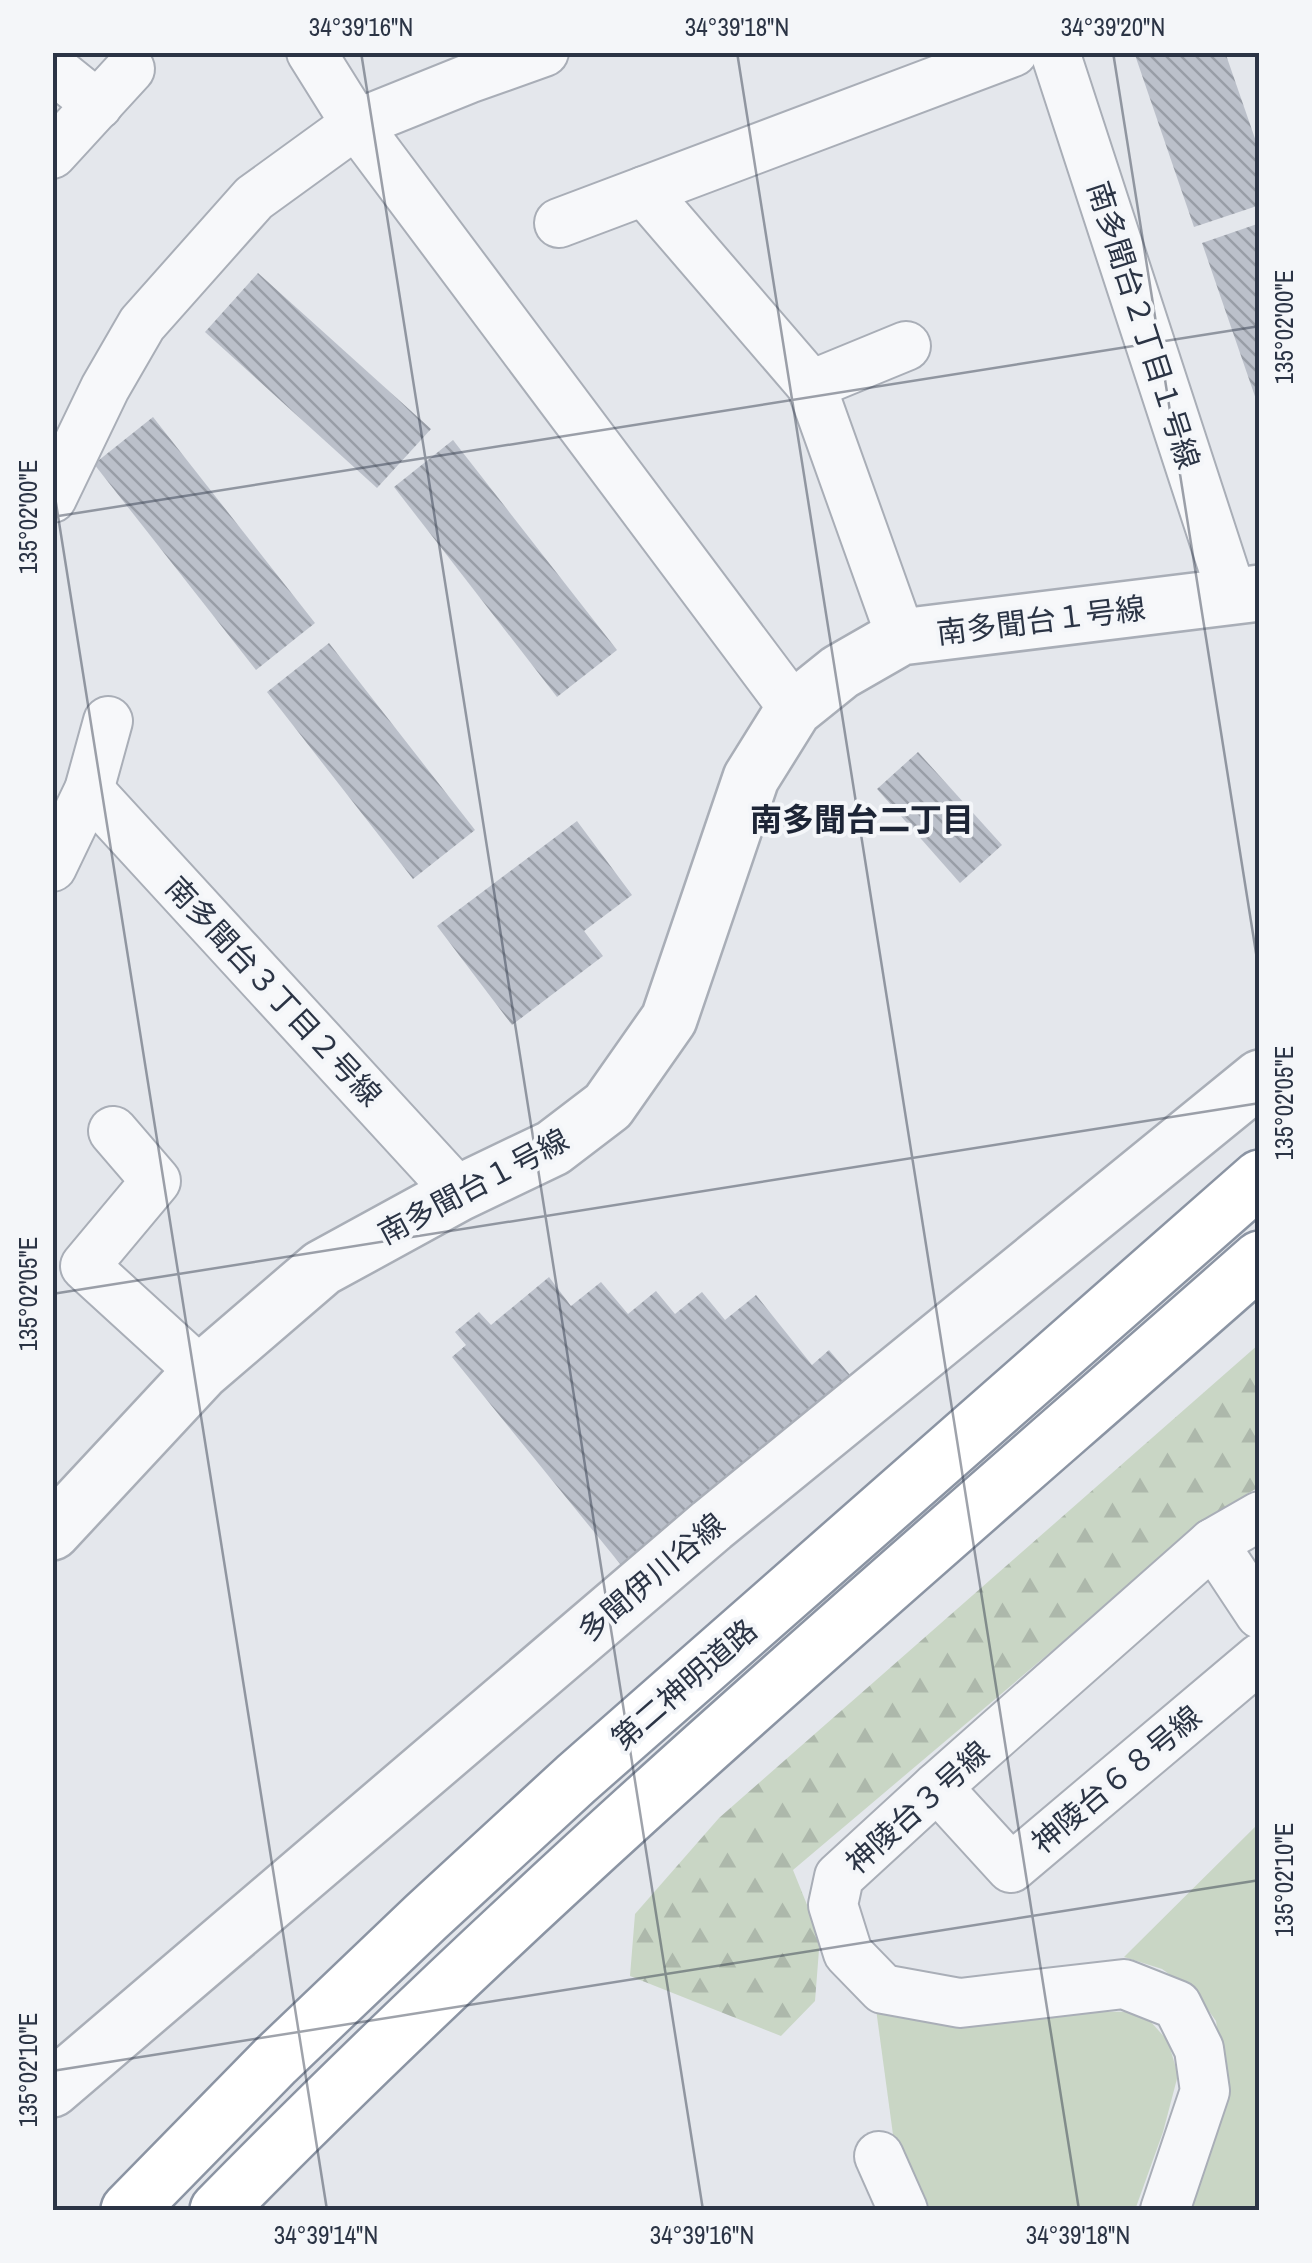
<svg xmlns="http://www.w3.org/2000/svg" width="1312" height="2263" viewBox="0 0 1312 2263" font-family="'Archivo Narrow','Noto Sans JP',sans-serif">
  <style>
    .forest { fill: url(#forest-firs) }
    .park { fill: #c9d6c5 }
    .building { fill: url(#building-back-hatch) }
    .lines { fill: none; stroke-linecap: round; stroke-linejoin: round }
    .minor-casing { stroke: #a9aeb7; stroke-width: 52 }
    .tertiary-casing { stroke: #a9aeb7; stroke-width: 60 }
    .motorway-casing { stroke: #8b94a3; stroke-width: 60 }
    .minor { stroke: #f7f8fa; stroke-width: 48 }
    .tertiary { stroke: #f7f8fa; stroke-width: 55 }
    .motorway { stroke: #fff; stroke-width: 55 }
    .ticks { fill: none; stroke: #2b3445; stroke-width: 2.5; stroke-opacity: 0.45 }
    .labels { text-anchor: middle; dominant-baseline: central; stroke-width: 8; stroke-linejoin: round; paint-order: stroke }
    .street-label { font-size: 30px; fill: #2b3445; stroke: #f4f6f9 }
    .neighbourhood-label { font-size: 32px; font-weight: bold; fill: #1d2536; stroke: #f4f6f9 }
    .neatline { fill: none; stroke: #2b3445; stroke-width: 4 }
    .ticks-label { font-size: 25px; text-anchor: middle; fill: #2b3445 }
  </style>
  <defs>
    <pattern id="forest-firs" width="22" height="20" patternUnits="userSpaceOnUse" patternTransform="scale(2.5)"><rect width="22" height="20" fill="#c9d6c5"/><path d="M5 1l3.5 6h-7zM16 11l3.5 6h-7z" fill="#adb8ab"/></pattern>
    <pattern id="building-back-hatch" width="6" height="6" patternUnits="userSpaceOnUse" patternTransform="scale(2.5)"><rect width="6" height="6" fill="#bbc0ca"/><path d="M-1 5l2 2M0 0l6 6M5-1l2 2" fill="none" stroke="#989da6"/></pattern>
  </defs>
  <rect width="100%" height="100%" fill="#e4e7ec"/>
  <polygon class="forest" points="1259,1344 1259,1487 1215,1513 793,1870 820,1937 815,2001 781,2036 630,1976 635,1914 719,1818"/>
  <g class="park">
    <polygon points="1259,1823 1259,2210 1190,2210 1219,2127 1224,2078 1216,2021 1196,1993 1162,1969 1124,1957"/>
    <polygon points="876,2009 1142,2012 1168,2041 1178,2075 1163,2132 1135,2210 924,2210 894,2142"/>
  </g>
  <g class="building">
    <polygon points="1134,52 1225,52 1260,153 1260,205 1194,227"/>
    <polygon points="1260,223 1260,408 1259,408 1202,243"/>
    <polygon points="258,273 431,429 377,488 205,332"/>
    <polygon points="153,417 315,623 256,670 94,464"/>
    <polygon points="453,440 617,650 557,697 394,487"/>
    <polygon points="329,643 475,830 413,879 267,692"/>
    <polygon points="918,752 1002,845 960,883 877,789"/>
    <polygon points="577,821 632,895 584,931 603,956 512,1025 437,926"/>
    <polygon points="549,1277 571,1306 601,1282 628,1314 656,1291 675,1314 702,1292 725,1320 756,1295 812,1365 829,1350 855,1381 625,1570 452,1357 466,1345 455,1332 479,1312 491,1325"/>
  </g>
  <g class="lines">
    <defs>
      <g id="minor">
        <polyline points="311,52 356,124 794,709"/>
        <polyline points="1055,52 1233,598"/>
        <polyline points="52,68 98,105"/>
        <polyline points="52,154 130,69"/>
        <polyline points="644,191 811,385 901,637"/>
        <polyline points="559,223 1013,52"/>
        <polyline points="811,385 906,346"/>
        <polyline points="52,498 105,388 142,324 254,198 356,124 468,79 544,52"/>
        <polyline points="89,790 459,1193"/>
        <polyline points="52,867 89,790 108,721"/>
        <polyline points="113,1131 156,1181 85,1266 201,1372"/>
        <polyline points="1213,1543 1260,1614"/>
        <polyline points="937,1787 1011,1868 1260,1658"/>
        <polyline points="879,2156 903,2210"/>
        <polyline points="1165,2210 1205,2091 1199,2049 1177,2005 1124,1984 960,2003 883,1989 848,1953 833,1905 839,1877 937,1787 1213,1543 1260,1516"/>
      </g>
      <g id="tertiary">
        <polyline points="52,1532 201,1372 322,1268 459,1193 553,1148 608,1106 669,1019 751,778 794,709 840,672 901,637 1260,593"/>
        <polyline points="52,2089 712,1525 1260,1078"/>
      </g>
      <g id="motorway">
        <polyline points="129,2210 275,2061 426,1917 576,1779 1260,1178"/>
        <path d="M218,2210C547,1874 907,1570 1260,1259"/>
      </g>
    </defs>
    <use href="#minor" class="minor-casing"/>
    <use href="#tertiary" class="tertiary-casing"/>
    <use href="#motorway" class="motorway-casing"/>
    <use href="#minor" class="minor"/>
    <use href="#tertiary" class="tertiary"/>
    <use href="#motorway" class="motorway"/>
  </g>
  <path class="ticks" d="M361,52L703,2210M737,52L1079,2210M1113,52L1260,978M52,478L327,2210M52,517L1260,326M52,1294L1260,1103M52,2071L1260,1880"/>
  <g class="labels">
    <g class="street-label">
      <text transform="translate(1144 325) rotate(72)">南多聞台２丁目１号線</text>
      <text transform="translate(1041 620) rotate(-7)">南多聞台１号線</text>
      <text transform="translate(274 991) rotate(47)">南多聞台３丁目２号線</text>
      <text transform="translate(473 1186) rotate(-28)">南多聞台１号線</text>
      <text transform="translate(651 1577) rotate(-40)">多聞伊川谷線</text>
      <text transform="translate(684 1684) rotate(-41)">第二神明道路</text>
      <text transform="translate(1116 1779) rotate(-40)">神陵台６８号線</text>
      <text transform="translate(917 1807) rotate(-42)">神陵台３号線</text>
    </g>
    <g class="neighbourhood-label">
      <text x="862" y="819">南多聞台二丁目</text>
    </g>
  </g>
  <rect width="1312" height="2263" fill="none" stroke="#f4f6f9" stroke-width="110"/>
  <rect x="55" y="55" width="1202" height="2153" class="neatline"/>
  <g class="ticks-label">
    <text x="361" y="36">34°39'16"N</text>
    <text x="737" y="36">34°39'18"N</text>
    <text x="1113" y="36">34°39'20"N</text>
    <text transform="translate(1284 327) rotate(-90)" y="9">135°02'00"E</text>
    <text transform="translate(28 517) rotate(-90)" y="9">135°02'00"E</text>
    <text transform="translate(1284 1103) rotate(-90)" y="9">135°02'05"E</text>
    <text transform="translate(28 1294) rotate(-90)" y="9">135°02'05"E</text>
    <text transform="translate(1284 1880) rotate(-90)" y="9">135°02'10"E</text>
    <text transform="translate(28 2070) rotate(-90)" y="9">135°02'10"E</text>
    <text x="326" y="2244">34°39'14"N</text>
    <text x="702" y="2244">34°39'16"N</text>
    <text x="1078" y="2244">34°39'18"N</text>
  </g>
</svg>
